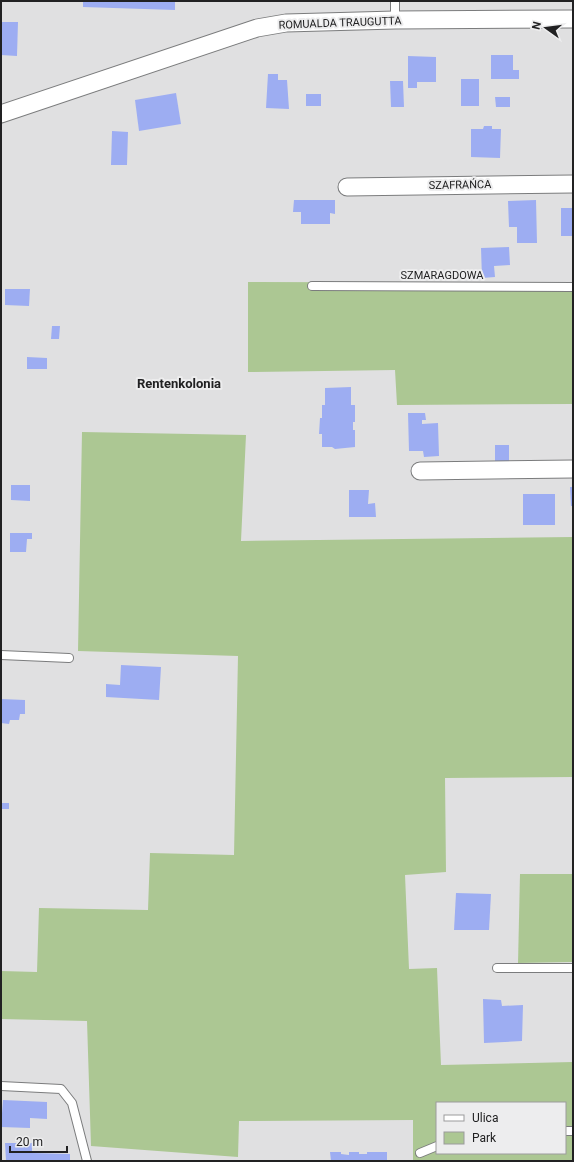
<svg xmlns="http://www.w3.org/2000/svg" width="574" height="1162" viewBox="0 0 574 1162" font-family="Roboto,sans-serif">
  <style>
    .green { fill: #acc793; fill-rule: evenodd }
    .building { fill: #9dadf2 }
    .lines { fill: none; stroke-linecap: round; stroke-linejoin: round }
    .service-casing { stroke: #7b7c7d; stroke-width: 10 }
    .minor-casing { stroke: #7b7c7d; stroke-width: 19 }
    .service { stroke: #fff; stroke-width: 8 }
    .minor { stroke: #fff; stroke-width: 17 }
    .labels { text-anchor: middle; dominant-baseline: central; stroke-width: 4; stroke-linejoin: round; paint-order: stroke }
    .street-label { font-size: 11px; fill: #212122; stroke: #ededee }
    .quarter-label { font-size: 13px; font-weight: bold; fill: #212122; stroke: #ededee }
  </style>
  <rect width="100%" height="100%" fill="#e0e0e1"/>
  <g class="green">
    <polygon points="248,282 573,283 573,404 397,405 395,370 248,372"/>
    <path d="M82,432L246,435L241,541L573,537V777L445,778L446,872L405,875L409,969L437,968L441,1065L573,1062V1161H413V1120L239,1121L238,1157L91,1146L87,1021L1,1019V971L37,972L39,908L148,910L150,853L234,855L238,656L78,651ZM437,1103H565V1153H437Z"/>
    <polygon points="520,874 573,874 573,962 518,963"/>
  </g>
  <g class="building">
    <polygon points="83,1 175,1 175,10 83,7"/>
    <polygon points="1,22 18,22 17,56 1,55"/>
    <polygon points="491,55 513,55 513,70 519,70 519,79 491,79"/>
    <polygon points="408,56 436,57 436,82 417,82 417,88 408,88"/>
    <polygon points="268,74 278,74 278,80 287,80 289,109 266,108"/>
    <rect x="461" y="79" width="18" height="27"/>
    <polygon points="390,81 403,81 404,107 391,107"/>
    <polygon points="176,93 181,124 139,131 135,100"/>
    <rect x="306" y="94" width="15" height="12"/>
    <polygon points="495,97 510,97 510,107 496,107"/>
    <polygon points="484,126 492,126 492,129 501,129 500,158 471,157 471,129 483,129"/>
    <polygon points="112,131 128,132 127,165 111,165"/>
    <polygon points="294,200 335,200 335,214 330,213 330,224 301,224 301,212 293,212"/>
    <polygon points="536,200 537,243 517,243 517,227 509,227 508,201"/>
    <rect x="561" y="208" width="12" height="28"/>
    <polygon points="509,247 510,265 494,266 495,277 482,278 481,248"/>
    <polygon points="5,289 30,289 29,306 5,305"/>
    <polygon points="52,326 60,326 59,339 51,339"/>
    <polygon points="27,357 47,358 47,369 27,369"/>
    <polygon points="351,387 351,405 355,405 355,422 353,422 353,430 355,430 355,447 335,449 332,447 322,447 322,434 319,434 320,418 322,418 322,405 325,405 325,388"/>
    <polygon points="408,413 425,413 426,420 422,420 422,424 438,423 439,456 424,457 423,451 409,451"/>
    <rect x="495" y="445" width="14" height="18"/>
    <polygon points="11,485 30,485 30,501 11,500"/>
    <polygon points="570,487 573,487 573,506 571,506"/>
    <polygon points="349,490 369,490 368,504 375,503 376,517 349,517"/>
    <rect x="523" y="494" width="32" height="31"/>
    <polygon points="10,533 32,533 32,539 27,539 26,552 10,552"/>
    <polygon points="121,665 161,667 159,700 106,697 106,684 120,685"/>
    <polygon points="1,699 25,700 25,714 20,714 19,720 10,720 9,724 1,723"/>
    <rect x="1" y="803" width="8" height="6"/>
    <polygon points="456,893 491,894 489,930 454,930"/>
    <polygon points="483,999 501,1000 502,1006 523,1005 522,1041 484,1043"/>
    <polygon points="3,1100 47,1102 47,1119 30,1118 30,1128 1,1127"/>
    <polygon points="5,1143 32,1143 32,1153 70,1154 70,1161 6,1161"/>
    <polygon points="330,1152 341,1152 341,1154 349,1155 349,1152 359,1152 359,1154 367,1154 367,1152 387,1152 387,1161 331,1161"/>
  </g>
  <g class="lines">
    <defs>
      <g id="service">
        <polyline points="395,1 395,20"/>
        <polyline points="312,286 573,287"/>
        <polyline points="1,655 69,658"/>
        <polyline points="497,968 573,968"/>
        <polyline points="1,1086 61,1089 72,1103 87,1161"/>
        <polyline points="565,1131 573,1131"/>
        <polyline points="420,1153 437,1146"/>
      </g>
      <g id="minor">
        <polyline points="1,114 257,28 286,23 395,20 573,19"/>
        <polyline points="347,187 573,184"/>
        <polyline points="420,471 573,469"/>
      </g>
    </defs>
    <use href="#service" class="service-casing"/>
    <use href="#minor" class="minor-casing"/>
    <use href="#service" class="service"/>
    <use href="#minor" class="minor"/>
  </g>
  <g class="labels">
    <g class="street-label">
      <text transform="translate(340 23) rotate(-2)">ROMUALDA TRAUGUTTA</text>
      <text transform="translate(460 185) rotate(-1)">SZAFRAŃCA</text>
      <text x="442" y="275">SZMARAGDOWA</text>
    </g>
    <g class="quarter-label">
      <text x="179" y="383">Rentenkolonia</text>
    </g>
  </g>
  <rect width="574" height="1162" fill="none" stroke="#212122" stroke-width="4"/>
  <rect x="436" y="1102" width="130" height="52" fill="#ededee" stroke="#9b9b9c"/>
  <rect x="444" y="1115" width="20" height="6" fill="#ffffff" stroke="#9b9b9c"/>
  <text x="472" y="1122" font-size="12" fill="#212122">Ulica</text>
  <rect x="444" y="1132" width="20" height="12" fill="#acc793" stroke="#9b9b9c"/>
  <text x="472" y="1142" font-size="12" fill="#212122">Park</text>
  <g transform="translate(546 28) rotate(284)" stroke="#ededee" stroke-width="3" paint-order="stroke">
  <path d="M0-3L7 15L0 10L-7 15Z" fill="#212122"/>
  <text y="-6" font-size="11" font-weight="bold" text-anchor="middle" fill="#212122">N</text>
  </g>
  <path d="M10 1146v6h57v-6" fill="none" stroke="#212122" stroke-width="2"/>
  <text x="16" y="1146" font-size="12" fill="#212122" stroke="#ededee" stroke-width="3" paint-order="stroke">20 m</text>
</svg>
